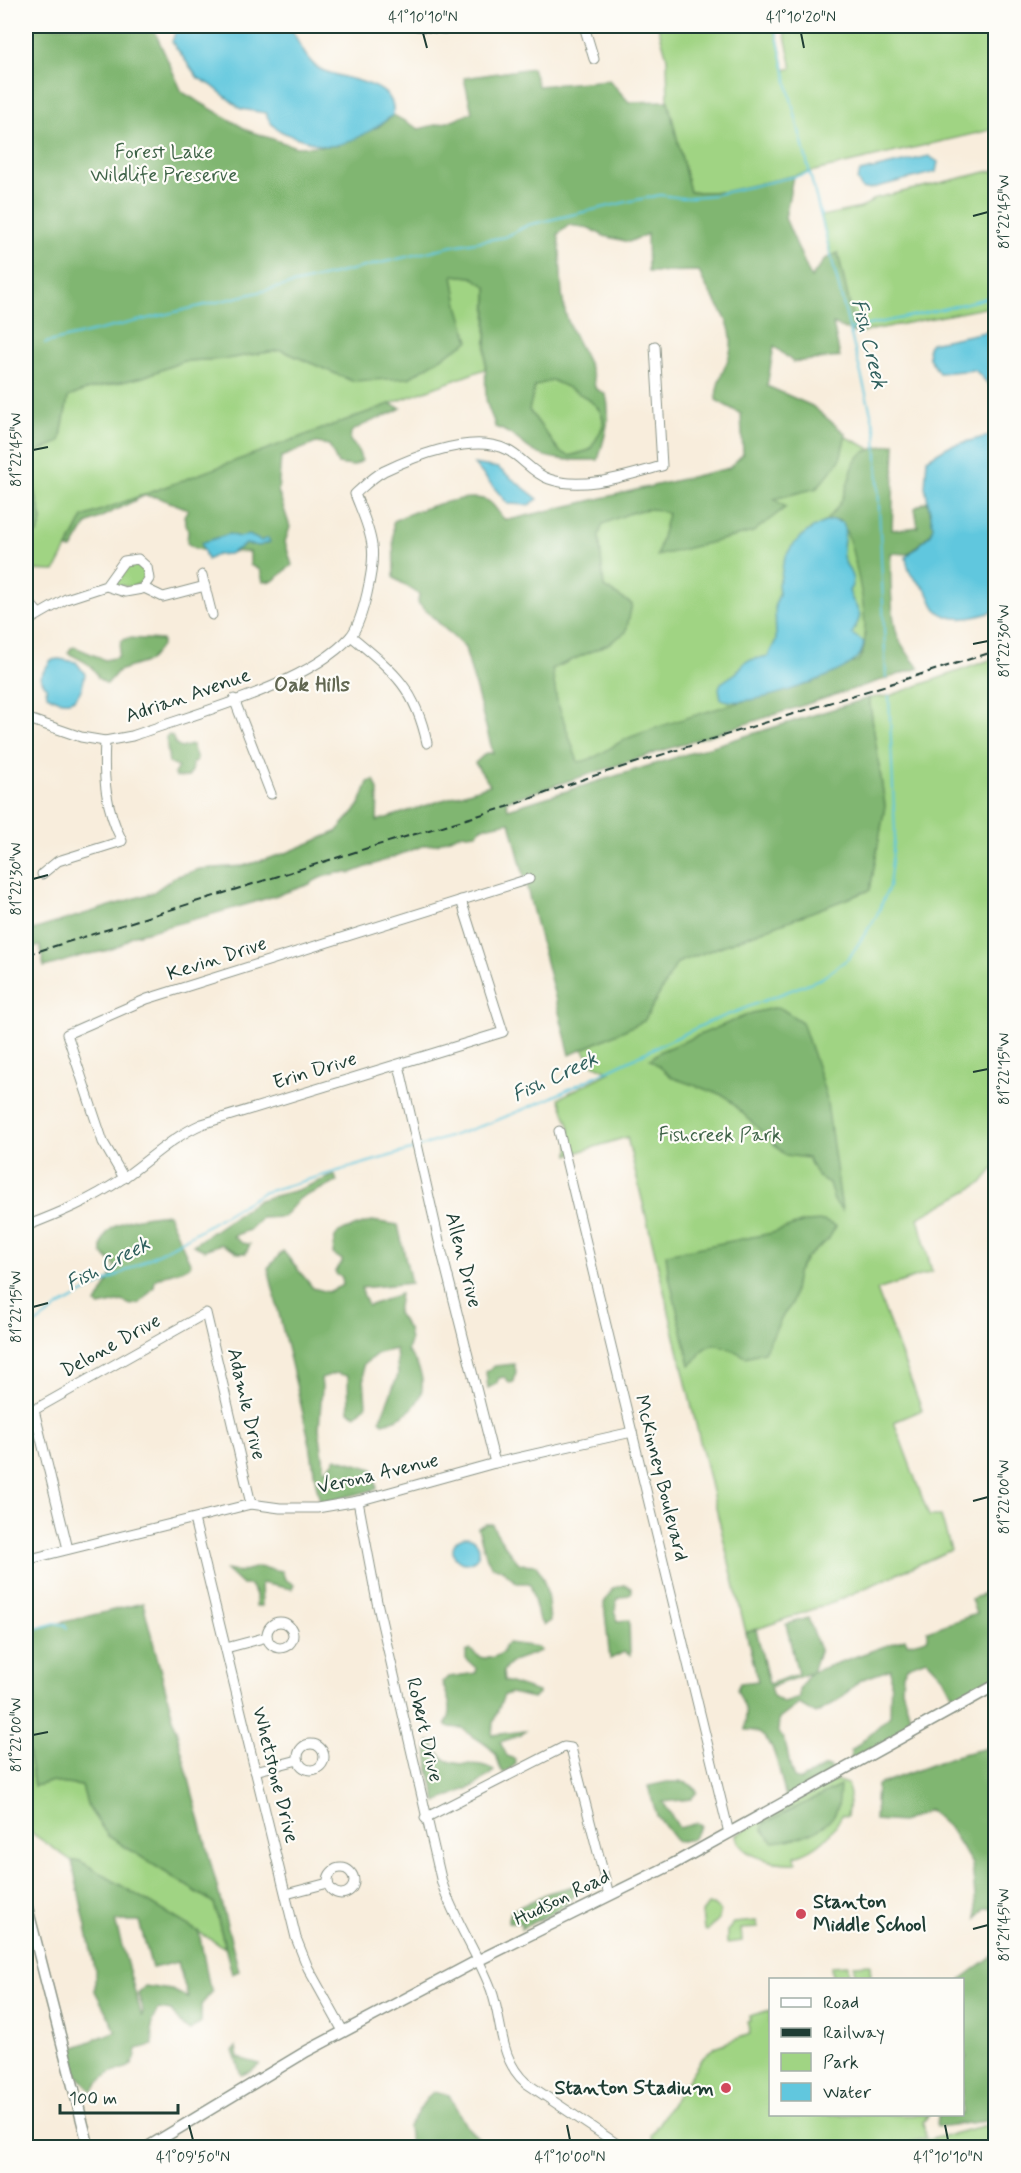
<svg xmlns="http://www.w3.org/2000/svg" width="1021" height="2173" viewBox="0 0 1021 2173" font-family="Mynerve,sans-serif">
  <style>
    .green { fill: #a0d483; stroke: #60885c; stroke-width: 1.5; fill-rule: evenodd }
    .forest { fill: #80b671; stroke: #507a52; stroke-width: 1.5; fill-rule: evenodd }
    .water { fill: #61c7de; stroke: #408289; stroke-width: 1.5 }
    .lines { fill: none; stroke-linecap: round; stroke-linejoin: round }
    .stream { stroke: #61c7de; stroke-width: 2 }
    .minor-casing { stroke: #8c9588; stroke-width: 11 }
    .tertiary-casing { stroke: #8c9588; stroke-width: 13 }
    .minor { stroke: #fff; stroke-width: 9 }
    .tertiary { stroke: #fff; stroke-width: 10 }
    .rail { stroke: #1f3d34; stroke-width: 2; stroke-dasharray: 9 4.5; stroke-linecap: butt }
    .ticks { fill: none; stroke: #1f3d34; stroke-width: 2 }
    .poi-dot { fill: #d1495b; stroke: #fdfcf7; stroke-width: 2 }
    .labels { text-anchor: middle; dominant-baseline: central; stroke-width: 4.5; stroke-linejoin: round; paint-order: stroke }
    .park-label { font-size: 20px; fill: #3f6348; stroke: #fdfcf7 }
    .street-label { font-size: 20px; fill: #1f3d34; stroke: #fdfcf7 }
    .poi-label { font-size: 20px; font-weight: bold; fill: #1f3d34; stroke: #fdfcf7; text-anchor: start }
    .water-label { font-size: 21px; font-style: italic; fill: #30605e; stroke: #fdfcf7 }
    .neighbourhood-label { font-size: 21px; font-weight: bold; fill: #616752; stroke: #fdfcf7 }
    .neatline { fill: none; stroke: #1f3d34; stroke-width: 2 }
    .ticks-label { font-size: 15px; text-anchor: middle; fill: #1f3d34 }
  </style>
  <rect width="100%" height="100%" fill="#fdfcf7"/>
  <filter id="ink" filterUnits="userSpaceOnUse"><feTurbulence type="fractalNoise" baseFrequency=".0167" numOctaves="2"/><feDisplacementMap in="SourceGraphic" scale="12" xChannelSelector="R" yChannelSelector="G"/><feConvolveMatrix kernelMatrix="1 2 1 2 8 2 1 2 1" color-interpolation-filters="sRGB"/></filter>
  <filter id="wash" filterUnits="userSpaceOnUse"><feTurbulence type="fractalNoise" baseFrequency=".008" numOctaves="4" result="noise"/><feDisplacementMap in="SourceGraphic" scale="24" xChannelSelector="R" yChannelSelector="G"/><feGaussianBlur stdDeviation="1.35" result="paint"/><feColorMatrix in="noise" values="0 0 0 0 0 0 0 0 0 0 0 0 0 0 0 0 0 1.4 0 .05"/><feComposite in="paint" operator="in"/></filter>
  <g filter="url(#wash)">
    <rect width="100%" height="100%" fill="#f8eddc"/>
    <g class="green">
      <polygon points="658,26 775,26 785,70 792,68 783,26 995,26 995,129 724,192 690,192 668,101 667,58"/>
      <polygon points="995,170 995,306 856,333 838,253 831,257 821,216 861,208 876,198"/>
      <polygon points="453,275 472,277 487,287 485,369 83,517 55,571 26,570 26,536 38,532 42,520 26,456 60,442 68,397 86,390 143,377 184,361 226,359 281,350 352,381 458,306"/>
      <path d="M552,380C568,388 606,402 603,424C602,432 594,442 590,450L569,456L560,452L529,410L535,386Z"/>
      <polygon points="842,435 869,448 878,663 575,769 535,685 594,521"/>
      <polygon points="130,563 142,567 145,575 142,582 132,587 113,585"/>
      <path d="M995,658V1167L982,1183L918,1218L932,1272L877,1290L922,1410L894,1422L929,1516H941L951,1550L836,1601L746,1633L627,1137L569,1155L570,1128L559,1098L610,1072L593,1064L583,1049L644,1021L677,963L870,890L885,805L869,698L889,696ZM786,1015L830,1129L832,1143L826,1181Z"/>
      <polygon points="26,1739 34,1786 50,1782 82,1786 88,1807 108,1836 214,1903 225,1948 80,1861 72,1861 26,1829"/>
      <path d="M836,1780L847,1784L850,1794L847,1816L842,1815C831,1836 818,1849 795,1856L796,1863C777,1864 740,1858 736,1835Z"/>
      <polygon points="708,1905 713,1905 720,1911 719,1919 707,1931 704,1930 702,1913"/>
      <polygon points="756,1921 758,1928 741,1929 742,1941 727,1943 727,1931 734,1923"/>
      <polygon points="870,1964 871,1979 855,1979 854,1965"/>
      <polygon points="848,1965 849,1979 832,1979 831,1966"/>
      <polygon points="770,2010 770,2114 929,2115 923,2122 926,2138 889,2148 654,2147 651,2135 700,2061 714,2047 750,2034 747,2021 750,2020 749,2016"/>
      <polygon points="995,2123 995,2147 900,2147"/>
    </g>
    <g class="forest">
      <path d="M26,26H155V32L182,92L249,131L296,147L325,146L378,127L393,115L419,129L455,120L472,112L464,78L532,68L538,86L609,80L629,102L668,101L690,192H724L793,176L785,218L811,278L825,259L838,253L856,333L833,324L840,357L793,362L774,346L767,386L812,406L846,434L840,460L817,488L774,499L786,507L753,532L657,556L668,514C648,502 623,516 603,524L599,535L604,587L632,604L626,632L608,644L552,669L557,701L578,762C598,760 612,744 631,737C688,715 748,700 807,684C824,679 839,665 857,662C877,643 854,548 843,523L838,520L825,522C831,515 839,507 842,499C859,460 845,452 895,444L892,530L918,527L915,508L927,501L934,526L930,534L908,554L891,553C890,573 891,619 898,637C903,649 911,658 919,668L506,801L508,809L869,698L885,806L870,890L677,963L644,1021L570,1055L510,822L483,827L476,833L457,835L437,844L425,845L351,873C338,871 320,876 310,884C251,905 191,920 131,936C118,951 103,951 84,955C71,959 57,964 44,967L40,946L26,949V921L33,930L152,893L175,877L200,869L243,866L286,853L336,832L359,806L368,782L374,780L378,790L377,821L490,785L475,763L486,753H493L465,648L418,603L419,594L394,578L393,521C412,512 469,490 488,501C494,504 499,514 504,519H513L729,468L743,454L741,414L716,400C716,377 729,366 731,347C734,316 708,298 699,271L648,272L647,234L629,242L604,236L589,228L569,225L558,234C563,261 558,291 567,318C574,343 593,362 595,388L606,395C612,417 604,439 598,460C577,460 548,462 530,449C517,439 510,432 495,427C495,420 486,408 486,397C484,360 488,324 487,287L472,277L453,275L458,305L469,341L409,378L352,381L281,350L226,359L184,361L143,377L86,390L68,397L60,442L26,456ZM552,380C568,388 606,402 603,424C602,432 594,442 590,450L570,456L560,452L529,410L535,386Z"/>
      <path d="M390,404L401,408C385,418 366,421 351,432L350,441L357,448L362,461L353,466L338,464L329,445L316,443L281,457L278,491L290,527L285,542L292,565L273,581L263,582L260,570L250,565V552C227,549 207,558 187,543L188,531L184,516L188,509L157,497L144,496L87,524L72,549H67L83,517Z"/>
      <polygon points="26,458 42,520 38,533 26,536"/>
      <path d="M128,638L162,640V645L149,661L118,671L107,684L98,678C94,664 79,659 68,653L71,648L75,647L105,660L118,657L121,641Z"/>
      <polygon points="169,735 172,736 176,745 181,748 192,745 197,760 192,764 192,771 188,777 176,777 174,774 178,767 169,763 166,737"/>
      <polygon points="773,1008 782,1009 802,1022 817,1066 826,1096 842,1210 834,1201 829,1183 817,1176 808,1158 785,1155 725,1096 673,1078 650,1059 661,1051 752,1013"/>
      <polygon points="335,1175 337,1182 300,1198 283,1217 261,1218 249,1230 233,1236 242,1243 250,1244 246,1253 238,1253 221,1244 204,1250 193,1245 259,1200 298,1190"/>
      <path d="M168,1214L191,1265C179,1274 166,1272 155,1280L154,1287L140,1303L131,1305L122,1301L100,1306L96,1304L116,1267L102,1253C98,1219 144,1216 168,1214Z"/>
      <path d="M372,1221L398,1225L411,1283L361,1288L368,1306L400,1294L397,1313L408,1329L410,1341L407,1351C435,1381 423,1414 383,1423L380,1420L398,1375L396,1349L378,1353L363,1365L366,1405L356,1415L349,1411L348,1376L336,1373L321,1378L322,1388L319,1428L325,1472L336,1458L373,1469L377,1489L321,1503C314,1485 313,1455 308,1435C295,1379 281,1323 268,1268L283,1251L313,1288L328,1292L343,1285L342,1277L337,1275L335,1271L342,1263V1260L333,1254L335,1237L339,1232Z"/>
      <path d="M824,1221L836,1226L828,1240L806,1258L797,1273L792,1304L784,1314L764,1352L746,1357C734,1351 715,1338 703,1350C698,1355 697,1361 690,1365L668,1272L666,1254L772,1233L804,1222Z"/>
      <polygon points="514,1364 516,1371 514,1382 509,1383 505,1377 499,1378 496,1384 488,1388 486,1372 495,1366"/>
      <path d="M486,1524H492C496,1534 512,1556 520,1564L536,1565C549,1587 547,1597 550,1621L544,1625L539,1620L530,1583H517L503,1570L492,1566L487,1559L478,1528Z"/>
      <polygon points="258,1567 282,1571 285,1579 294,1585 292,1589 261,1583 262,1606 256,1606 256,1595 250,1585 242,1585 226,1570 239,1572"/>
      <polygon points="625,1585 631,1588 631,1594 617,1599 615,1612 617,1621 629,1620 630,1655 624,1652 610,1659 604,1603 613,1588"/>
      <path d="M995,1590V1680L956,1702L943,1677L926,1659L908,1666L903,1674L902,1689L913,1727L851,1761V1751L890,1716L891,1669L860,1680L839,1700L816,1714L799,1704L779,1719L778,1731C792,1751 785,1757 794,1778L800,1780L824,1767H830L832,1772L786,1797C779,1774 776,1728 745,1730L746,1711L737,1689L740,1683L758,1681L746,1633L756,1629L769,1684L798,1674L786,1624L808,1618L820,1650L812,1672L905,1639L908,1644L927,1639V1631L976,1614L971,1599ZM810,1673L799,1689V1698L784,1703L773,1696L770,1687Z"/>
      <polygon points="143,1603 239,1971 232,1974 214,1903 108,1836 88,1807 82,1786 50,1782 34,1786 26,1739 26,1631"/>
      <path d="M508,1643L538,1647L541,1651L513,1661L503,1671L504,1681L538,1692V1695L533,1698L511,1693L504,1695L493,1723L492,1735L525,1731L521,1735L500,1742L507,1756L515,1759L516,1764L504,1773C498,1768 499,1762 496,1755C488,1742 472,1738 462,1728L448,1727L446,1724C455,1708 447,1697 442,1682L449,1677L476,1673V1668L466,1659V1652L471,1650C481,1661 492,1660 503,1652L504,1646Z"/>
      <path d="M430,1741C437,1748 440,1759 451,1762C465,1767 482,1760 494,1771L476,1785L437,1802L429,1770L427,1745Z"/>
      <polygon points="995,1746 995,1909 985,1908 977,1918 972,1864 950,1829 929,1810 902,1822 875,1820 877,1785 955,1756"/>
      <path d="M667,1782C679,1782 691,1780 697,1792L691,1799L663,1802L679,1828L697,1823L701,1826L692,1839L677,1842L657,1816L648,1786Z"/>
      <path d="M840,1786C839,1793 840,1802 837,1809C828,1832 795,1840 773,1842L762,1829L764,1823Z"/>
      <path d="M72,1861H80L199,1932L209,1985L213,1991L201,2005V2022L190,2031L184,2028L171,2011L158,2009L152,2021L153,2045L137,2049C133,2077 122,2063 106,2076C101,2080 97,2086 92,2091L76,2074L71,2049L116,2031L95,1991V1969ZM115,1921H139L152,1968L178,1962L188,1998L172,1990L145,1986L138,1994L143,2010L142,2017Z"/>
      <path d="M577,1885V1892C559,1915 545,1915 521,1929V1923L508,1922L511,1911L548,1893Z"/>
      <polygon points="995,1954 995,2120 937,2127 938,2115 962,2114 963,2065 967,2058 963,2052 961,1979"/>
      <polygon points="236,2047 238,2058 260,2064 250,2072 241,2075 233,2051"/>
      <path d="M433,2092L449,2095L466,2126L488,2147H410L408,2126C418,2115 421,2102 433,2092Z"/>
    </g>
    <g class="water">
      <path d="M177,26H290C298,40 304,58 318,68C338,81 399,79 393,115C376,128 348,147 325,146C316,145 306,140 298,138C283,133 271,129 266,113L241,109L211,85L198,78L172,42Z"/>
      <polygon points="929,156 938,162 936,172 869,189 862,189 857,180 860,172"/>
      <polygon points="995,330 995,391 975,370 939,373 929,358 928,347 931,343"/>
      <path d="M995,434V480L990,482L995,611C978,617 951,625 936,609C931,603 930,594 925,589C911,573 910,580 906,557L930,535L933,526L925,487L927,459L947,447Z"/>
      <polygon points="474,464 498,468 538,499 529,505 508,504"/>
      <path d="M833,520L843,523C848,536 841,544 843,556C846,570 859,577 849,591C857,617 867,606 852,634L864,642C863,651 860,657 853,662C832,678 745,710 721,699L719,688L721,683L736,673L746,661L768,656L776,640L775,604L779,595L778,583C784,575 780,570 784,561C791,541 813,524 833,520Z"/>
      <polygon points="229,534 239,537 249,535 261,541 268,538 270,542 259,546 246,544 229,554 216,555 207,560 201,543"/>
      <path d="M59,659L76,662L85,674C81,699 72,709 47,695L46,687L40,677L51,660Z"/>
      <circle cx="466" cy="1550" r="13"/>
    </g>
    <g class="lines">
      <g class="stream">
        <polyline points="775,26 790,95 876,433 886,677"/>
        <path d="M850,329C899,318 947,310 996,295"/>
        <polyline points="45,343 452,246 505,237 528,225 631,201 660,195 683,198 714,195 809,173"/>
        <polyline points="419,1147 490,1123 546,1100 707,1023 822,978 849,958 876,917 889,887 895,832 889,696"/>
        <polyline points="26,1331 60,1306 178,1243 262,1193 414,1149"/>
        <polyline points="26,1632 55,1623 65,1625 67,1628"/>
      </g>
    </g>
  </g>
  <g filter="url(#ink)">
    <g class="lines">
      <defs>
        <g id="minor">
          <polyline points="417,26 444,29 462,26"/>
          <polyline points="584,26 594,59"/>
          <polyline points="202,575 212,615"/>
          <polyline points="144,588 163,597 205,586"/>
          <polyline points="26,599 39,614"/>
          <polyline points="26,622 66,599 106,586 124,561 138,559 147,567 149,579 142,589 125,592 106,586"/>
          <path d="M351,636C393,671 415,687 427,743"/>
          <polyline points="234,699 271,794"/>
          <path d="M26,718L81,737L105,741L132,736C193,714 307,685 350,637C363,622 375,566 372,546C370,528 361,510 355,494C364,486 374,476 384,471C416,456 474,433 507,450C522,457 532,473 549,479C583,491 628,475 662,466L655,346"/>
          <path d="M42,874L58,861L122,841C105,807 103,778 105,741"/>
          <polyline points="399,1065 439,1241 495,1463"/>
          <polyline points="559,1131 729,1833"/>
          <polyline points="124,1178 103,1142 67,1034 147,999 529,879"/>
          <path d="M26,1226C60,1213 91,1200 122,1179C148,1161 172,1137 202,1124L503,1032L461,900"/>
          <path d="M358,1501L377,1602L442,1883C454,1920 477,1952 491,1989C503,2021 498,2058 526,2083L623,2148"/>
          <polyline points="194,1519 296,1938 308,1968 343,2031"/>
          <polyline points="68,1549 34,1410 206,1313 251,1504"/>
          <polyline points="26,1560 251,1504 280,1508 317,1508 358,1501 495,1463 632,1432"/>
          <circle cx="280" cy="1635" r="13"/>
          <polyline points="226,1648 267,1637"/>
          <circle cx="311" cy="1757" r="13"/>
          <polyline points="255,1771 298,1760"/>
          <polyline points="425,1818 564,1747 571,1748 609,1895"/>
          <circle cx="341" cy="1881" r="13"/>
          <polyline points="286,1894 328,1883"/>
        </g>
        <g id="tertiary">
          <polyline points="26,1903 89,2148"/>
          <polyline points="146,2148 307,2051 477,1961 673,1864 996,1685"/>
        </g>
      </defs>
      <use href="#minor" class="minor-casing"/>
      <use href="#tertiary" class="tertiary-casing"/>
      <use href="#minor" class="minor"/>
      <use href="#tertiary" class="tertiary"/>
      <polyline class="rail" points="26,955 371,847 507,807 587,778 996,651"/>
    </g>
  </g>
  <path class="ticks" d="M423,33L427,48M801,33L804,48M973,216L988,212M33,450L48,447M973,644L988,641M33,879L48,875M973,1072L988,1069M33,1307L48,1303M973,1501L988,1497M33,1735L48,1732M973,1929L988,1925M189,2125L193,2140M567,2125L570,2140M945,2125L948,2140"/>
  <g class="poi-dot">
    <circle cx="801" cy="1914" r="6"/>
    <circle cx="726" cy="2088" r="6"/>
  </g>
  <g class="labels">
    <g class="park-label">
      <text x="164" y="152">Forest Lake<tspan x="164" dy="23">Wildlife Preserve</tspan></text>
      <text x="720" y="1135">Fishcreek Park</text>
    </g>
    <g class="street-label">
      <text transform="translate(188 696) rotate(-19)">Adrian Avenue</text>
      <text transform="translate(217 959) rotate(-18)">Kevin Drive</text>
      <text transform="translate(315 1071) rotate(-17)">Erin Drive</text>
      <text transform="translate(463 1260) rotate(76)">Allen Drive</text>
      <text transform="translate(111 1346) rotate(-29)">Delone Drive</text>
      <text transform="translate(246 1404) rotate(77)">Adamle Drive</text>
      <text transform="translate(378 1474) rotate(-13)">Verona Avenue</text>
      <text transform="translate(661 1478) rotate(76)">McKinney Boulevard</text>
      <text transform="translate(424 1730) rotate(77)">Robert Drive</text>
      <text transform="translate(275 1775) rotate(76)">Whetstone Drive</text>
      <text transform="translate(562 1898) rotate(-26)">Hudson Road</text>
    </g>
    <g class="poi-label">
      <text x="813" y="1902">Stanton<tspan x="813" dy="23">Middle School</tspan></text>
      <text x="714" y="2088" text-anchor="end">Stanton Stadium</text>
    </g>
    <g class="water-label">
      <text transform="translate(869 344) rotate(76)">Fish Creek</text>
      <text transform="translate(555 1077) rotate(-25)">Fish Creek</text>
      <text transform="translate(108 1264) rotate(-28)">Fish Creek</text>
    </g>
    <g class="neighbourhood-label">
      <text x="312" y="685">Oak Hills</text>
    </g>
  </g>
  <rect width="1021" height="2173" fill="none" stroke="#fdfcf7" stroke-width="66"/>
  <rect x="769" y="1978" width="195" height="138" fill="#fdfcf7" stroke="#a4b0a9" stroke-width="1.5"/>
  <rect x="781" y="1998" width="30" height="9" fill="#ffffff" stroke="#a4b0a9" stroke-width="1.5"/>
  <text x="823" y="2008" font-size="18" fill="#1f3d34">Road</text>
  <rect x="781" y="2028" width="30" height="9" fill="#1f3d34" stroke="#a4b0a9" stroke-width="1.5"/>
  <text x="823" y="2038" font-size="18" fill="#1f3d34">Railway</text>
  <rect x="781" y="2053" width="30" height="18" fill="#a0d483" stroke="#a4b0a9" stroke-width="1.5"/>
  <text x="823" y="2068" font-size="18" fill="#1f3d34">Park</text>
  <rect x="781" y="2083" width="30" height="18" fill="#61c7de" stroke="#a4b0a9" stroke-width="1.5"/>
  <text x="823" y="2098" font-size="18" fill="#1f3d34">Water</text>
  <path d="M60 2104v9h118v-9" fill="none" stroke="#1f3d34" stroke-width="3"/>
  <text x="69" y="2104" font-size="18" fill="#1f3d34" stroke="#fdfcf7" stroke-width="4.5" paint-order="stroke">100 m</text>
  <rect x="33" y="33" width="955" height="2107" class="neatline"/>
  <g class="ticks-label">
    <text x="423" y="22">41°10'10"N</text>
    <text x="801" y="22">41°10'20"N</text>
    <text transform="translate(1004 212) rotate(-90)" y="5">81°22'45"W</text>
    <text transform="translate(16 450) rotate(-90)" y="5">81°22'45"W</text>
    <text transform="translate(1004 641) rotate(-90)" y="5">81°22'30"W</text>
    <text transform="translate(16 879) rotate(-90)" y="5">81°22'30"W</text>
    <text transform="translate(1004 1069) rotate(-90)" y="5">81°22'15"W</text>
    <text transform="translate(16 1307) rotate(-90)" y="5">81°22'15"W</text>
    <text transform="translate(1004 1497) rotate(-90)" y="5">81°22'00"W</text>
    <text transform="translate(16 1735) rotate(-90)" y="5">81°22'00"W</text>
    <text transform="translate(1004 1925) rotate(-90)" y="5">81°21'45"W</text>
    <text x="193" y="2162">41°09'50"N</text>
    <text x="570" y="2162">41°10'00"N</text>
    <text x="948" y="2162">41°10'10"N</text>
  </g>
</svg>
